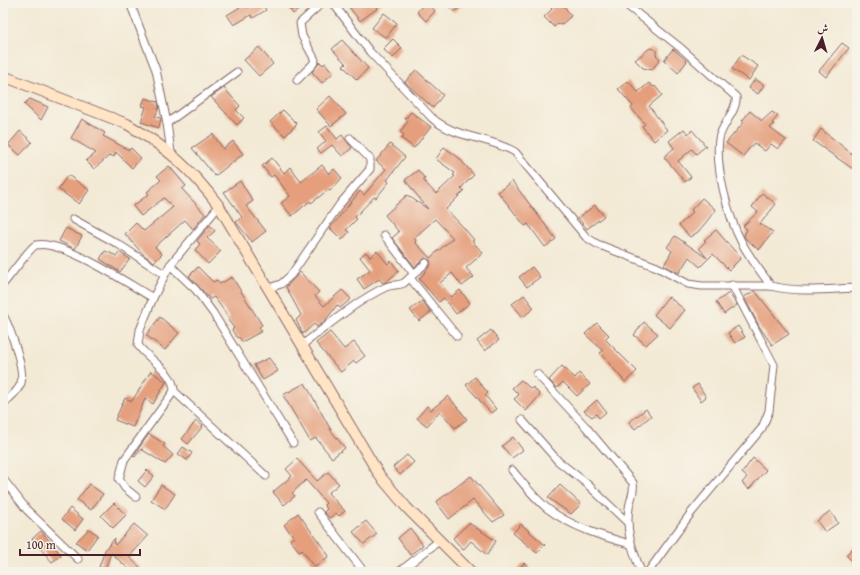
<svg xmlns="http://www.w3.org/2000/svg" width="860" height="575" viewBox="0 0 860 575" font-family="'Gentium Book Plus',Amiri,serif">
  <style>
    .building { fill: #e59f7d; fill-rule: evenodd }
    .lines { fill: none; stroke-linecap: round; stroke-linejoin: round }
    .street-casing { stroke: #856666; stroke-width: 9 }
    .secondary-casing { stroke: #856666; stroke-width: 12 }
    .street { stroke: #fff; stroke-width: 7 }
    .secondary { stroke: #ffe4c6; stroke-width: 10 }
  </style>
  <rect width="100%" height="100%" fill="#f7f3e8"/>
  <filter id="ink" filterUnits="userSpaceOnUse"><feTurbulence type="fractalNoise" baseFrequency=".025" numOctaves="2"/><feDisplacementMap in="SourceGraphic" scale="8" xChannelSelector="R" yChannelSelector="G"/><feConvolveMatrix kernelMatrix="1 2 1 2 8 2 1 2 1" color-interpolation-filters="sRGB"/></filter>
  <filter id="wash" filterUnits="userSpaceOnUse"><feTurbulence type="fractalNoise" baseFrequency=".012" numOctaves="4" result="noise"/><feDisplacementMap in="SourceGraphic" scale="16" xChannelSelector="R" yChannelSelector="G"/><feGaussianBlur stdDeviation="0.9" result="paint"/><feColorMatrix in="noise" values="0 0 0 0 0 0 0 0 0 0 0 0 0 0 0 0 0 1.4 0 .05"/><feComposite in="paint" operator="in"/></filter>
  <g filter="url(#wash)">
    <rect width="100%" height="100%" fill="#f3ead5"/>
    <g id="blocks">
      <g class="building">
        <polygon points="256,3 262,3 266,10 253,18 251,15 234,25 227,15 245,4 247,8"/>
        <polygon points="290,3 308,3 293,14 287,5"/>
        <polygon points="355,3 382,3 377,7 378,8 360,21 349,7"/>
        <polygon points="425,3 435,3 431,7 435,11 426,21 417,12"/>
        <polygon points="446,3 465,3 454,12"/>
        <polygon points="556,3 562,3 571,16 561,25 558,23 554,27 544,17 552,9 551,8"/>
        <polygon points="384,13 397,23 386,38 372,28"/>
        <polygon points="393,39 402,48 393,58 383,49"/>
        <polygon points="342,40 368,68 357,80 343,66 346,64 332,49"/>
        <polygon points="842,43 849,48 826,77 819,71"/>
        <polygon points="259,47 273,64 259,76 244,60"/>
        <polygon points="650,48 656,50 656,55 660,59 652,70 643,68 635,60"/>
        <polygon points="673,49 687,61 678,73 664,60"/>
        <polygon points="741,55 758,66 749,80 732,69"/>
        <polygon points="320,62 323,65 325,63 333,73 322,83 312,72"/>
        <polygon points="416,70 443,95 433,108 405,82"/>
        <polygon points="755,79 764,85 758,94 749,88"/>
        <polygon points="628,81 638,92 649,83 653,87 655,86 662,95 649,106 667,130 654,141 642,126 645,124 631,108 633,106 618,89"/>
        <polygon points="224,88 240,106 236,110 244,118 237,125 211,97"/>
        <polygon points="330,96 346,114 331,126 316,109"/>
        <polygon points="145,98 158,102 159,107 155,117 161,118 159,128 141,122 146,107 142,106"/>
        <polygon points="30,99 48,107 41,120 24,104"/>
        <polygon points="283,110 297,124 285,136 270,122"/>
        <polygon points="750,111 762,121 772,112 778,116 772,123 774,124 770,128 786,140 778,149 771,144 765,151 754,143 743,156 726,143 744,122 742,121"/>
        <polygon points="411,112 431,127 414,148 401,138 404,135 400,132 408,121 405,119"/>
        <polygon points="82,119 105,133 103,136 129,150 131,148 141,158 132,168 116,152 114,157 110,155 94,169 86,161 96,153 71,138"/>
        <polygon points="327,126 337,139 342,135 352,148 342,156 332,145 321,153 317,149 326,141 319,132"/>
        <polygon points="684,129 688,134 692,130 706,146 696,154 692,149 678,161 691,177 685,182 664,157 674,148 669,141"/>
        <polygon points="821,129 857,158 857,164 853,169 813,141"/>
        <polygon points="20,131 32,142 20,155 8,145"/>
        <polygon points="213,134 223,149 233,141 243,154 215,176 192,148"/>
        <polygon points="390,144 405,157 387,180 389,182 376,198 374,197 355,217 357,219 346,230 349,232 342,240 330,228 360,191 364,195 386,169 376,161"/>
        <path d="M444,147L458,157L474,175L461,188L464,191L446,209L465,229L474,240L472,241L483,253L466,268L474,277L462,286L452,273L440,283L451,297L460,290L470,303L456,314L444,298L439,302L419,279L431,265L430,260L425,258L415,267L392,238L399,232L385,215L407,195L428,209L405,180L418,170L425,179L423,180L436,194L455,176L453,175L455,173L436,159ZM435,219L453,238L430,258L415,242L416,240L414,238Z"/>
        <polygon points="272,158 284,173 290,167 301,182 322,165 329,174 334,169 342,178 330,191 328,190 311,203 310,201 292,216 281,203 290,196 274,175 271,177 262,166"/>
        <polygon points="169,166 186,186 182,189 205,214 193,229 185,220 155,247 162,254 154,262 144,255 125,234 136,223 144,231 173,207 164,198 141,216 133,206 149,194 147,192 161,180 157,176"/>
        <polygon points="68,175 89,190 79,204 58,189"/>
        <polygon points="240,181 253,201 246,206 266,231 252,242 236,222 242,217 224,192"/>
        <polygon points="512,181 556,239 545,247 528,224 525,226 498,192"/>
        <polygon points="762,193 776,204 760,224 773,232 759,250 746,239 744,236 747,229 743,226 758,212 752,207"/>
        <polygon points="702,198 716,210 698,232 690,237 679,225 693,212 691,210"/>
        <polygon points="595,205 604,216 587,229 578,218"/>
        <polygon points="210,225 215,231 207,238 221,251 208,264 195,250 200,244 197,241"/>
        <polygon points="66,228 82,236 75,249 59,241"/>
        <polygon points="716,230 741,258 729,270 713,254 700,267 689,257 679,273 664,265 672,251 667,247 675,236 707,258 699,248 706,241 704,240"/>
        <polygon points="105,251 117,256 119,252 130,259 120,272 100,259"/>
        <polygon points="377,251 388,264 391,261 399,271 386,282 383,283 379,279 364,289 357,279 370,270 360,257 366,252 370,257"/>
        <polygon points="198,267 213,282 217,280 220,284 232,277 262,325 259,327 262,331 242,342 239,337 237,338 232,330 234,328 228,320 230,319 214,297 210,299 189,276"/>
        <polygon points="532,267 540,277 527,287 519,277"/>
        <polygon points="300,272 319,292 315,296 324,306 342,290 351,299 340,308 337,305 325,321 317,327 314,324 303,334 296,320 301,315 286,287"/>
        <polygon points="755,291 789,334 772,345 759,326 744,297"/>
        <polygon points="729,293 737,305 724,314 716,302"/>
        <polygon points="524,295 534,308 523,317 512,304"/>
        <polygon points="669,297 685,310 670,328 654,315 667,298"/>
        <polygon points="422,301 431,312 419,321 410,310"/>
        <polygon points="160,317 179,333 165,350 146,335"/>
        <polygon points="644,322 658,334 646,345 634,335"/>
        <polygon points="597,323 609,335 605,339 637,371 625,382 600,353 603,351 585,334"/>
        <polygon points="738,326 745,337 735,343 728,333"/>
        <polygon points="491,330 499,340 485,351 477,341"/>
        <polygon points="330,332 344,349 354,342 365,356 356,363 354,361 341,372 316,343"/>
        <polygon points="269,358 278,371 263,380 254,365"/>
        <polygon points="562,366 575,378 579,373 590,384 577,396 563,382 557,388 549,380"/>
        <polygon points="151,371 166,382 153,404 145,399 133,427 115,420 125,398 132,401"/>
        <polygon points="475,377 488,393 485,395 496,409 491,413 466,385"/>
        <polygon points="521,380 531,389 533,387 540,395 526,411 514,399 519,395 512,388"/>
        <polygon points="305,383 332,432 345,448 332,458 316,438 310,441 283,395"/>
        <polygon points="698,384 706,397 701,401 692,388"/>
        <polygon points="448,396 467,419 455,428 440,411 427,426 417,418 427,406 431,410"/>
        <polygon points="597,400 606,412 599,418 596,414 592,417 584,411"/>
        <polygon points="646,409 651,416 635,429 629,422"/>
        <polygon points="196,421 203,426 188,444 182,439"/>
        <polygon points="149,434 165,444 163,446 173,455 165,464 141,449 135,457 133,456"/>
        <polygon points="513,437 523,450 512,458 502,446"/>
        <polygon points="183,447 192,453 187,460 178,454"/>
        <polygon points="407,455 414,462 400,475 393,467"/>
        <polygon points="753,458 766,470 749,489 742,483 747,477 742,473"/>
        <polygon points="297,459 317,481 328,472 339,484 328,493 345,511 339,516 336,513 330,518 324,512 327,509 324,505 326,503 306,480 292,493 295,496 284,505 273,492 292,476 286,469"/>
        <polygon points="147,470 154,476 145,487 138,481"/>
        <polygon points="471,476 504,515 493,522 473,500 449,519 436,502"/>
        <polygon points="89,484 103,494 91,510 77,500"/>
        <polygon points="161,485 175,494 165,509 151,500"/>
        <polygon points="560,485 581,504 571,514 548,498"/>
        <polygon points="114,503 126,515 113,528 101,516"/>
        <polygon points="70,508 83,519 75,530 62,519"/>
        <polygon points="830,511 838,523 825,532 817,521"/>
        <polygon points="298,513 329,556 315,567 302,550 300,552 290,540 294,537 284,525"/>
        <polygon points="366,521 377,534 364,544 353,532"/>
        <polygon points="469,523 496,541 487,555 471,541 463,550 453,538"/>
        <polygon points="134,524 148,536 129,557 141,568 138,572 132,572 111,553 105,569 99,567 105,550 115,538 114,544 115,545"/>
        <polygon points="521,524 545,545 537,553 513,533"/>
        <polygon points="410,528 423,545 410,555 398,538"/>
        <polygon points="89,529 98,535 87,550 76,542"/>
        <polygon points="41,531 61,555 52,562 32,539"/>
        <polygon points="857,544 857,566 846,555"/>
        <polygon points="524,563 535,572 516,572"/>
      </g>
    </g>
  </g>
  <g filter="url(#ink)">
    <use href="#blocks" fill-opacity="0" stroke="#856666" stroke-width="1"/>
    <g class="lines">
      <defs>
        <g id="street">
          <polyline points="130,3 156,70 167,123 171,153"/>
          <path d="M333,3L370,52L432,118C456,139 488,136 515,152L586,237L597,244L657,267L688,284L702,286H771C799,293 828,289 857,288"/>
          <path d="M624,3L682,49L736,97C738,110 721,125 719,139C715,167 728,217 742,243C750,258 761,272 771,286"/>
          <polyline points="297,80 313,64 315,60 302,36 300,23 322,3"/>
          <polyline points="167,123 237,72"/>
          <polyline points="73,219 118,244 164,274"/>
          <polyline points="384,235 414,274"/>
          <polyline points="170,265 196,290 213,313 293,443"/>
          <polyline points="410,278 457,336"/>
          <path d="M3,284C9,278 31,246 36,245C62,239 130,285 153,298L170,265L219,206"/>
          <polyline points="269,288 281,284 291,275 340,204 370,169 370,159 350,138"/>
          <path d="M3,315C10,328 25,369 21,383C18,392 9,398 3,404"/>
          <path d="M302,345C329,325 356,301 386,287C392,284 398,286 404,283L426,263"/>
          <path d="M537,374L586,427L633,483C635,492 630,499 629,508C625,531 633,551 641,572"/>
          <polyline points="174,391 266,476"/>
          <polyline points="522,420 558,461 586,483 627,522"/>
          <path d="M512,470C523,483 534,498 548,509C572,527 601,536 630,544"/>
          <polyline points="3,479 27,510 78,559"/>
          <path d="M136,497L125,488L119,479L124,460L174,391C174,371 148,360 138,345L140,330L153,298"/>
          <polyline points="318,512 364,572"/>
          <polyline points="399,572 439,541"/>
          <polyline points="648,572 691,513 762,428 769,411 774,365 732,285"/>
        </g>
        <path id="secondary" d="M3,76L127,124C168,148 191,169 219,206L380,476L407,508L471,572"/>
      </defs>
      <use href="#street" class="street-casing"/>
      <use href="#secondary" class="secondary-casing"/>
      <use href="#street" class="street"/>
      <use href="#secondary" class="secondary"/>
    </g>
  </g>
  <rect width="860" height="575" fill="none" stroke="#f7f3e8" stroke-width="16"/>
  <g transform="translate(822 38) rotate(5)" stroke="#f7f3e8" stroke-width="3" paint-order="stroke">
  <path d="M0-3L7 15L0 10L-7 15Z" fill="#4a1f2b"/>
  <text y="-6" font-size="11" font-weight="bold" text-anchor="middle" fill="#4a1f2b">ش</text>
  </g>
  <path d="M20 549v6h120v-6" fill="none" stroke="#4a1f2b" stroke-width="2"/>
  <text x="26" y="549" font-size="12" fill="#4a1f2b" stroke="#f7f3e8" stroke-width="3" paint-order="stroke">100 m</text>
</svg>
